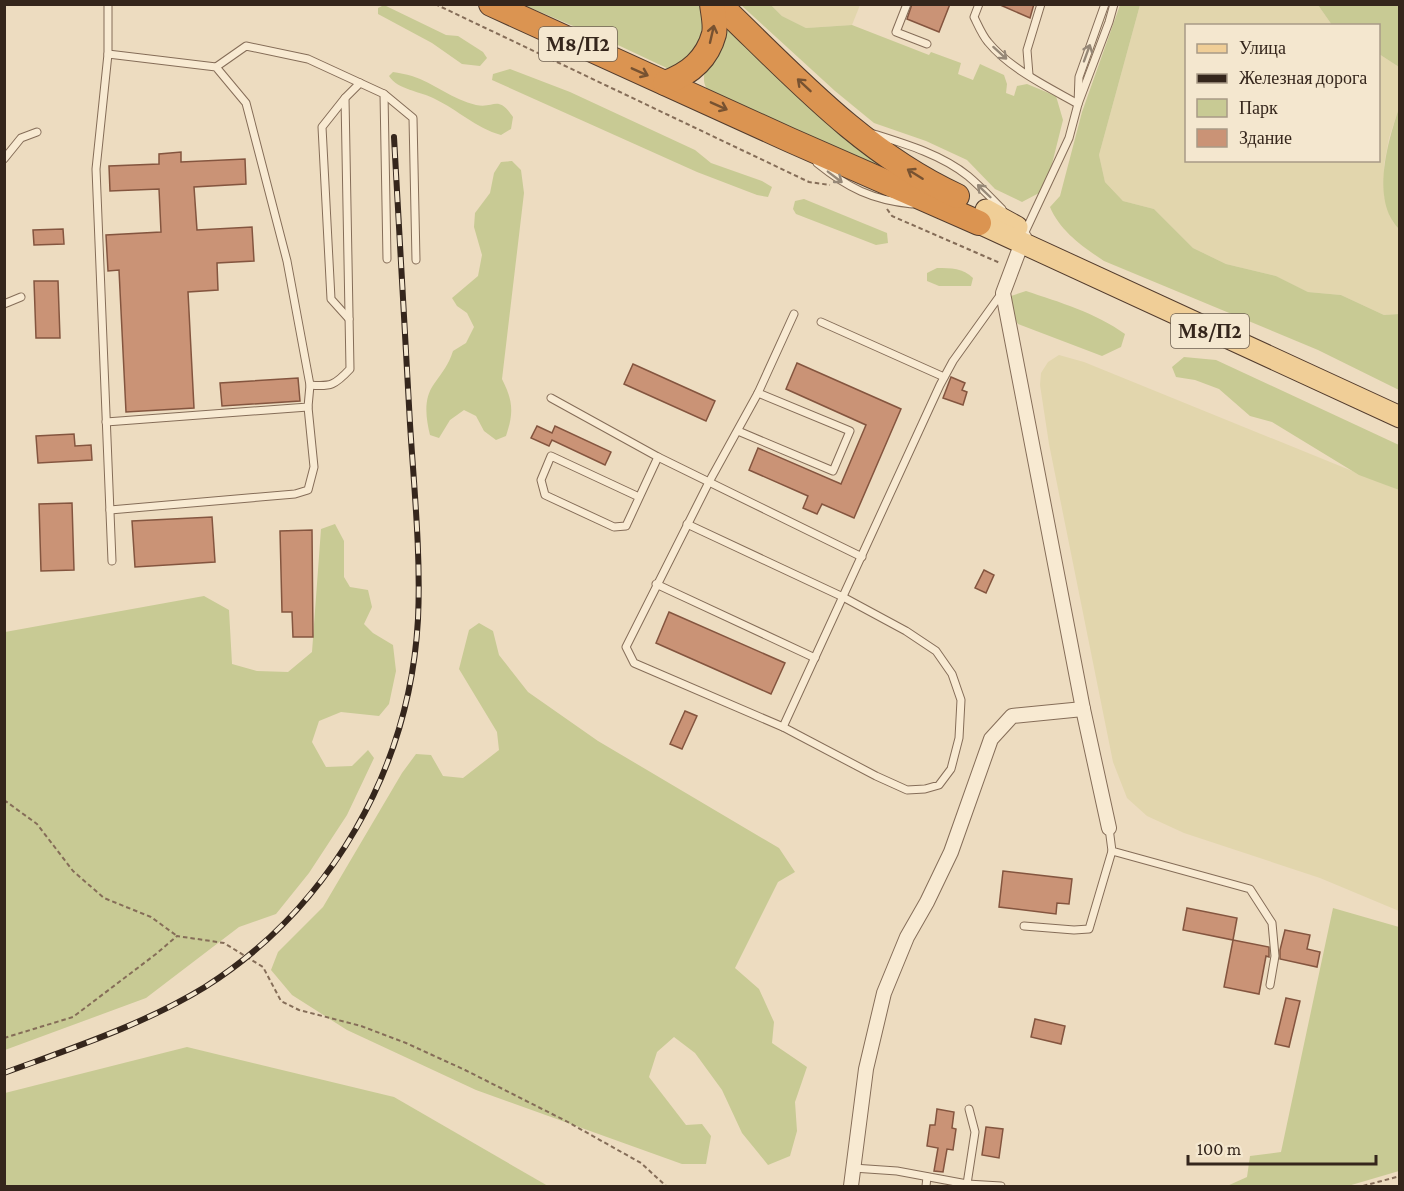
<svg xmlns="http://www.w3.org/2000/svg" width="1404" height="1191" viewBox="0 0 1404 1191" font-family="'Crimson Pro',serif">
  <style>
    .farmland { fill: #e2d6ad }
    .green { fill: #c8ca94 }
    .building { fill: #ca9376; stroke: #84553f; stroke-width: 1.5 }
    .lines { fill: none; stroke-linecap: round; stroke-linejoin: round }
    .lane-casing { stroke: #856d58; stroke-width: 9 }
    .street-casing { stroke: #856d58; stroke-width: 16 }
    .primary-casing { stroke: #533c2d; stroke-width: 23 }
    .highway-casing { stroke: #533c2d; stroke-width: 26 }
    .path { stroke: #856d58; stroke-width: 2; stroke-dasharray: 4.5 3; stroke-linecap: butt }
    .lane { stroke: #f8ead2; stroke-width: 7 }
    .street { stroke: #f8ead2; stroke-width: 14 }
    .primary { stroke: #f0ce97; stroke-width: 21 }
    .highway { stroke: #db9451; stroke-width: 24 }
    .rail-casing { stroke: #35261c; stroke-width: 6 }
    .rail { stroke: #f4e7cf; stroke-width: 4; stroke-dasharray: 11; stroke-linecap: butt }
    .oneway { stroke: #775231 }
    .oneway2 { stroke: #968877 }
    .labels { text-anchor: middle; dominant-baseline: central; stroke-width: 5; stroke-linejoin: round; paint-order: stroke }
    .shield { fill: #f4e7cf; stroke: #6e6052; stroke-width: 1.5 }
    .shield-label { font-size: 20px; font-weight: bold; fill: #35261c }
  </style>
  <rect width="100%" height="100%" fill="#eddcc0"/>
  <g class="farmland">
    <polygon points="771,5 860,5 852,25 806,28 782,16"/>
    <polygon points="1140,5 1318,5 1332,25 1186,26 1186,160 1378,160 1379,54 1399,67 1399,108 1389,138 1384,165 1384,196 1393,222 1399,229 1399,314 1384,315 1341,295 1308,292 1276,276 1226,264 1193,248 1154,209 1123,201 1105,182 1099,155"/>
    <polygon points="1059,355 1084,362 1399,490 1399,911 1320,878 1184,833 1147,816 1127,798 1113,762 1049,444 1040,385 1041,373 1048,362"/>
  </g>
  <g class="green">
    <polygon points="384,5 446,35 458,36 483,52 487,58 480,66 462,64 432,43 378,14 378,8"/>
    <polygon points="524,5 700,5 707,24 703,46 671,70 620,46"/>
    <polygon points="741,5 771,5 782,16 806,28 852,25 929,55 931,52 961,63 958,74 973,80 980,64 1004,75 1007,84 1006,93 1014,96 1017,86 1027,84 1056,96 1063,120 1051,168 1039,193 1022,202 995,189 967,160 926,141 874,123 835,91"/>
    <path d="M1120,5H1140L1099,155L1105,182L1123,201L1154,209L1193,248L1226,264L1276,276L1308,292L1341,295L1384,315L1399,314V390L1318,350L1104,261C1083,247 1060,231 1050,207L1060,196L1082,112Z"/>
    <polygon points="1318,5 1399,5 1399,67 1379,54 1378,26 1332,25"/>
    <path d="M727,28L907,182L710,93C707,89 704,85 704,80C703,69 718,34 727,28Z"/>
    <polygon points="510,69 570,92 695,150 711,163 762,181 772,187 768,197 757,195 697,172 492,80 493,74"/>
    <path d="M393,72C399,73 406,74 412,76C434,83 453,100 476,105C495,109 497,94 513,117L511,129L501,135C476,128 458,110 435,99C420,91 398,90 389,76Z"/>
    <path d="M1399,108V229C1370,200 1388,141 1399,108Z"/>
    <path d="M512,161L521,170L524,193L502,379C513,401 514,412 506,436L496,440L484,431L476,416L464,410L450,420L439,438L430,435C426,418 423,399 434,384C443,371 448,366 453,351L466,343L474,327L467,313L457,306L452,298L478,276L482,255L474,227L475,213L490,193L494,173L501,162Z"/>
    <polygon points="804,199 887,233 888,243 876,245 796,214 793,209 795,201"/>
    <path d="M937,268C951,268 963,268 973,278L971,286H939L927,281V273Z"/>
    <path d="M1026,291C1059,302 1096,313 1125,334L1121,347L1102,356L1018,324L1008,309L1011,296Z"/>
    <polygon points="1184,357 1216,360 1399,445 1399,490 1359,475 1272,422 1250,416 1219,389 1195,380 1176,377 1172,367"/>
    <polygon points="335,524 344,541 344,577 350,587 368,590 372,607 364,624 373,633 393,645 396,671 389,704 379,716 341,712 319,721 312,742 326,767 352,766 368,750 374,758 347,815 309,873 276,914 239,927 146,998 5,1050 5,632 204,596 229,610 232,664 257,671 288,672 312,652 321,529"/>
    <polygon points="479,623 493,631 499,655 528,692 598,741 779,848 795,872 778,882 735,968 759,989 774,1022 772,1043 807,1067 795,1102 797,1131 790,1156 768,1165 742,1133 722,1090 695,1053 674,1037 657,1052 649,1077 686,1125 702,1124 711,1136 706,1164 682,1164 476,1090 347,1030 292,995 271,970 278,952 323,907 402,773 416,754 431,755 443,776 463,778 499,750 497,732 459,669 469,630"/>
    <polygon points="1333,908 1399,927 1399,1171 1348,1186 1227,1186 1247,1177 1250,1156 1281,1152"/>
    <polygon points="187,1047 394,1097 548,1186 5,1186 5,1093"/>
  </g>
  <g class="building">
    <polygon points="912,4 950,4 939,32 907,19"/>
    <polygon points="998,4 1034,4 1030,18"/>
    <polygon points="181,152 181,162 245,159 246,184 194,187 197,230 252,227 254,261 217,263 218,290 188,292 194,408 126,412 119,270 108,271 106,235 161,232 159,189 110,191 109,166 159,164 159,154"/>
    <polygon points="63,229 64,244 34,245 33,230"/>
    <polygon points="34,281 58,281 60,338 36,338"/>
    <polygon points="797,363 901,409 854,518 822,504 817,514 803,508 808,496 749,470 758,448 841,484 866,425 786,389"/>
    <polygon points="633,364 715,401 706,421 624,384"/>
    <polygon points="951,377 965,383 962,390 967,392 963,405 943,398"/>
    <polygon points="298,378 300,401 222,406 220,383"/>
    <polygon points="537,426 552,433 555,426 611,452 605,465 552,440 549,446 531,438"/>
    <polygon points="74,434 75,446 91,445 92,460 38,463 36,436"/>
    <polygon points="72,503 74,570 41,571 39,504"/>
    <polygon points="212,517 215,562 135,567 132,521"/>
    <polygon points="312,530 313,637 293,637 292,612 282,612 280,531"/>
    <polygon points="984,570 994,575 986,593 975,588"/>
    <polygon points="669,612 785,663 771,694 656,643"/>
    <polygon points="685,711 697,716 682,749 670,744"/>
    <polygon points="1003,871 1072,879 1069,904 1057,903 1056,914 999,907"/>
    <polygon points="1187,908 1237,918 1233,940 1183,930"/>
    <polygon points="1285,930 1310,935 1307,949 1320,952 1317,967 1280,959 1280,950"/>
    <polygon points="1233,940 1269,947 1269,957 1266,956 1259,994 1224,987"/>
    <polygon points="1286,998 1300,1001 1289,1047 1275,1044"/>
    <polygon points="1035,1019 1065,1026 1061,1044 1031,1037"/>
    <polygon points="937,1109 954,1112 952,1128 956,1129 953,1150 947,1149 943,1172 934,1171 938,1148 927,1146 930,1125 935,1125"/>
    <polygon points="986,1127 1003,1129 999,1158 982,1155"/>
  </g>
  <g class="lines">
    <defs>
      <g id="lane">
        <polyline points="108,4 108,54 96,169 112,561"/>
        <polyline points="907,4 896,32 927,44"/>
        <path d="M979,4L974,17C978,25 982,35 988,42C1010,69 1048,87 1078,104L1109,22L1114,4"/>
        <polyline points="216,67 246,46 308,59 384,94 387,259"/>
        <polyline points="1029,75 1027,50 1041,4"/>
        <polyline points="384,94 413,118 416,260"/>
        <polyline points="345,98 322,127 331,299 349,319"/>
        <path d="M874,134C906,144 942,155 968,176C980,186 991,198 1002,209"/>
        <polyline points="4,159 21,138 37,132"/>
        <path d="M817,163C848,188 872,200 912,204"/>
        <polyline points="1023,230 1025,232 1069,138 1078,104 1079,77 1105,4"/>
        <polyline points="4,304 21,297"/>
        <polyline points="794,314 758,393 709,482 626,647 634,663 783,727 940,385 953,361 1001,294"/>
        <polyline points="821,322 944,377"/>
        <path d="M310,385C331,387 335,385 350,369L345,98L360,83"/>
        <polyline points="551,398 658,457 862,557"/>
        <polyline points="106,422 308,407 310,385 287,261 246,103 216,67 108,54"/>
        <polyline points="738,431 833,471 850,431 758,393"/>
        <polyline points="639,497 551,456 541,480 545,495 614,527 626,526 658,457"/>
        <polyline points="110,510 295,494 308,490 314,467 308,407"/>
        <polyline points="687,524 843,597 906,631 936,651 952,674 961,700 959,738 951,769 939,785 925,789 907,790 876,776 783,727"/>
        <polyline points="656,584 815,658"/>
        <polyline points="1109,828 1112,851 1250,889 1272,923 1275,956 1270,985"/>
        <polyline points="1024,926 1074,930 1089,929 1112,851"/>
        <polyline points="853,1168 897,1171 967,1184 1001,1186"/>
        <polyline points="967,1184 975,1132 969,1109"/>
        <polyline points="926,1186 927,1177"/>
      </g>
      <g id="street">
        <polyline points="1024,237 1003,293 1083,709 1109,828"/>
        <polyline points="851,1186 866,1069 884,993 907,937 927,902 951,852 991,739 1012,716 1083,709"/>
      </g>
      <g id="primary">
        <polyline points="986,210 1017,227"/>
        <polyline points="979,223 1400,417"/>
      </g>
      <g id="highway">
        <polyline points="491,4 790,140 979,223"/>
        <path d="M719,4C792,74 863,153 957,196"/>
        <path d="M665,83C689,74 707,60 714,34C716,25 713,13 712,4"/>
      </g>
    </defs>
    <use href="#lane" class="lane-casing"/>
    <use href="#street" class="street-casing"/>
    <use href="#primary" class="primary-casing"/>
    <use href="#highway" class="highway-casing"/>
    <g class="path">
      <polyline points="435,4 809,182 830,185"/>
      <polyline points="887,209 892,216 1000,263"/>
      <polyline points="4,800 37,824 73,871 104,898 151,917 177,936"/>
      <polyline points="4,1038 73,1017 156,954 177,936 224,943 263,967 281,1001 299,1010 361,1026 406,1043 465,1070 566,1121 641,1163 666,1186"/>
      <polyline points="1363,1186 1400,1176"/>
    </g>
    <use href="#lane" class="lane"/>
    <use href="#street" class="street"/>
    <use href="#primary" class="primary"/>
    <use href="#highway" class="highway"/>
    <defs>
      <path id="rail" d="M4,1073C72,1048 143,1025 205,987C331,907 410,768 418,619C421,556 414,487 410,424C405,328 399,233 394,137"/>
    </defs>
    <use href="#rail" class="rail-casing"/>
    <use href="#rail" class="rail"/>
  </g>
  <defs><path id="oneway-shaft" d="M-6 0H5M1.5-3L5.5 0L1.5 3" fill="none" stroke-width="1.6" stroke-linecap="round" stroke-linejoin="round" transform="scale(1.5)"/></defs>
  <g class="oneway">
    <use href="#oneway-shaft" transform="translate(712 34) rotate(-77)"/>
    <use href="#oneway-shaft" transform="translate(640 72) rotate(24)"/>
    <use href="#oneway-shaft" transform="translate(804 85) rotate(-137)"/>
    <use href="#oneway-shaft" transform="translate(719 106) rotate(24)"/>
    <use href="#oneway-shaft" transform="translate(915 174) rotate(-148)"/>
  </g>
  <g class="oneway2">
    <use href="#oneway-shaft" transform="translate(1000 53) rotate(42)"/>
    <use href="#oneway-shaft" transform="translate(1087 53) rotate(-70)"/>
    <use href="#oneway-shaft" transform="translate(835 177) rotate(37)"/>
    <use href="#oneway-shaft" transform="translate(984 191) rotate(-136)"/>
  </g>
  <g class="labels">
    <g class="shield">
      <rect x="539" y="27" width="78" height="34" rx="4.5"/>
      <rect x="1171" y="314" width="78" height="34" rx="4.5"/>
    </g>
    <g class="shield-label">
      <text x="578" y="44">М8/П2</text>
      <text x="1210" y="331">М8/П2</text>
    </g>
  </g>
  <rect width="1404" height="1191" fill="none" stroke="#35261c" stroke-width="12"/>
  <rect x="1185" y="24" width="195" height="138" fill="#f4e7cf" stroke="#a89a87" stroke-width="1.5"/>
  <rect x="1197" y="44" width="30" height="9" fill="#f0ce97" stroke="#a89a87" stroke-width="1.5"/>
  <text x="1239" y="54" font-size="18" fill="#35261c">Улица</text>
  <rect x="1197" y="74" width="30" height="9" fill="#35261c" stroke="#a89a87" stroke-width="1.5"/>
  <text x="1239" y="84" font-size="18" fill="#35261c">Железная дорога</text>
  <rect x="1197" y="99" width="30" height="18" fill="#c8ca94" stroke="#a89a87" stroke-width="1.5"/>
  <text x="1239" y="114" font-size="18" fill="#35261c">Парк</text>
  <rect x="1197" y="129" width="30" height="18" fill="#ca9376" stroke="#a89a87" stroke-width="1.5"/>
  <text x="1239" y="144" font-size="18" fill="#35261c">Здание</text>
  <path d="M1188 1155v9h188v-9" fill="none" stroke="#35261c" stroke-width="3"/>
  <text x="1197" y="1155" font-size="18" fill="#35261c" stroke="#f4e7cf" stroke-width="4.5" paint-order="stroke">100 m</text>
</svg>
